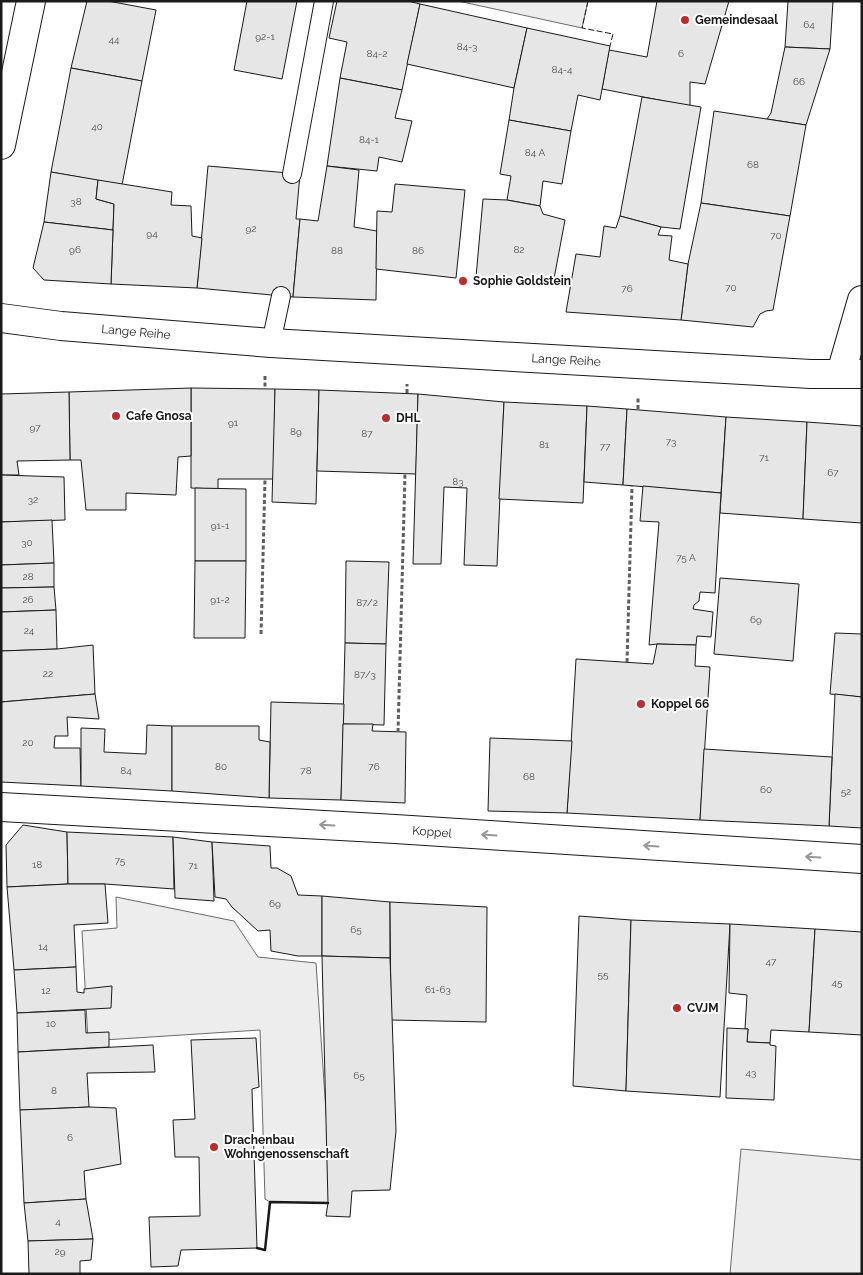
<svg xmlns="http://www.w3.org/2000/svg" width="863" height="1275" viewBox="0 0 863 1275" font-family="Raleway,sans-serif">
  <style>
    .built { fill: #ededed; stroke: #6a6a6a }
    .building { fill: #e6e6e6; stroke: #1a1a1a }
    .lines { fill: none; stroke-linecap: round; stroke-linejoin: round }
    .lane-casing { stroke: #1a1a1a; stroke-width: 20 }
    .street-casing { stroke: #1a1a1a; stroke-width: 30 }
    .secondary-casing { stroke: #1a1a1a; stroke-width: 30 }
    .path { stroke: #5f5f5f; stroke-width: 3; stroke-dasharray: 4 2.5; stroke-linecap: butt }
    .lane { stroke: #fff; stroke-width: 18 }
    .street { stroke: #fff; stroke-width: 28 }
    .secondary { stroke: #fff; stroke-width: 28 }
    .fence { stroke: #1a1a1a; stroke-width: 1; stroke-dasharray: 6 2.5; stroke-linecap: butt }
    .wall { stroke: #1a1a1a; stroke-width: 2.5 }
    .oneway { stroke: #989898 }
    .poi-dot { fill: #c62828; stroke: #fff; stroke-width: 2 }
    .labels { text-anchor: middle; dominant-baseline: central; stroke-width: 4; stroke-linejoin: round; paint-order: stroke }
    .number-label { font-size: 10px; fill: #4d4d4d }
    .poi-label { font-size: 12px; font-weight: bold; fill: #1a1a1a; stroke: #fff; text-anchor: start }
    .street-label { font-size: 12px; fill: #1a1a1a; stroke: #fff }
  </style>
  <rect width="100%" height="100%" fill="#fff"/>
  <g class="built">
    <polygon points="458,1 588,1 582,28"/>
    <polygon points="116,897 234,921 258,957 316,963 332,1202 328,1203 270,1202 265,1199 260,1030 88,1041 82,931 117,928"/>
    <polygon points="741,1149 862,1160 862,1274 730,1274"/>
  </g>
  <g class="building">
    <polygon points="87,1 108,1 156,10 142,81 71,68"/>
    <polygon points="247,1 297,1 282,79 234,70"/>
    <polygon points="337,1 408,1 420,4 402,90 340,78 347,42 329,38"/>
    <polygon points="657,1 729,1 705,84 690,82 690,106 602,89 609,50 647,57"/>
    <polygon points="788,1 833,1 830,49 785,47"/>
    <polygon points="420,4 527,28 514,88 407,64"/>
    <polygon points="527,28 610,46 600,100 578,95 571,131 509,120 514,88"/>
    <polygon points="785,47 830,49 806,125 767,119 771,113"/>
    <polygon points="71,68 142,81 122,185 51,172"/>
    <polygon points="340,78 402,90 395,118 412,121 402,162 379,157 377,171 327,166"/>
    <polygon points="642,97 701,107 680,229 661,227 620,216"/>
    <polygon points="714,111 806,125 790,216 701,203"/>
    <polygon points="509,120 571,131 562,184 543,181 540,206 507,200 511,176 500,174"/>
    <polygon points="208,166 300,174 296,219 300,219 293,297 197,288"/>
    <polygon points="327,166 359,170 354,227 377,231 376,300 293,297 300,219 318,221"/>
    <polygon points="51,172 98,180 96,199 114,204 113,230 44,222"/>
    <polygon points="98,180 172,192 171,205 191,206 192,236 202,238 197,288 111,284 114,204 96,199"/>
    <polygon points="395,184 465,190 456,278 376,269 377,211 392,212"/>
    <polygon points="483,199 507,200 540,206 543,214 565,220 553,284 476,277"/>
    <polygon points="701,203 790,216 773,310 766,311 760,314 753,327 681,320 688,264"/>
    <polygon points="620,216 661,227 658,235 672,236 669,260 688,264 681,320 566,312 576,254 600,257 604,226 616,228"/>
    <polygon points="44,222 113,230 111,284 44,280 33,268"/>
    <polygon points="191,388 275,389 274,479 218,479 218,489 191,488"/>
    <polygon points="191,388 191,456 178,457 176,495 126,493 126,510 86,510 81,460 70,460 69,392"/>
    <polygon points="275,389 319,390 316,504 272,502"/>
    <polygon points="319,390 418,394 416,474 317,471"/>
    <polygon points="69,392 70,460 17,461 19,475 1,475 1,394"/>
    <polygon points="418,394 504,402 497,566 464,565 467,488 444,487 441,564 413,564"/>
    <polygon points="504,402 587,406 583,503 499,499"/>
    <polygon points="587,406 627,409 623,485 584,482"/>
    <polygon points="627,409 726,417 721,493 623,485"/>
    <polygon points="726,417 807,422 803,519 720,513"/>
    <polygon points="807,422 862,426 862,523 803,519"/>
    <polygon points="1,475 64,477 65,520 1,522"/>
    <polygon points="643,486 721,493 715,593 700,592 699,601 694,605 693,609 713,612 711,637 697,636 696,645 657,644 649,645 659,522 640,521"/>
    <polygon points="195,488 246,489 246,561 195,561"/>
    <polygon points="52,520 54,563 1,565 1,522"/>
    <polygon points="195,561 246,561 245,638 194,638"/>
    <polygon points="346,561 389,562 386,644 345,643"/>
    <polygon points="54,563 54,587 1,588 1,565"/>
    <polygon points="720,578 799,584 793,661 714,654"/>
    <polygon points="54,587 56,610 1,612 1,588"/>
    <polygon points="56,610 57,649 1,651 1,612"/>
    <polygon points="835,633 862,634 862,697 830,694"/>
    <polygon points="345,643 386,644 384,725 343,724"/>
    <polygon points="657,644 696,645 695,666 710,667 700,820 567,813 576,659 653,664"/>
    <polygon points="93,645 95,694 1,702 1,651 57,649"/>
    <polygon points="95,694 99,719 67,717 68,736 55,736 54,748 80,748 81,786 1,782 1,702"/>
    <polygon points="835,694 862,697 862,828 829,826"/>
    <polygon points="271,702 344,704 341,800 269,798"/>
    <polygon points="343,724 373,724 372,731 406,732 405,803 341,800"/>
    <polygon points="147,725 172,726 172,791 81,786 81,728 105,729 104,752 146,754"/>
    <polygon points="172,726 259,726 259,740 270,742 269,798 172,791"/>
    <polygon points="490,738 572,741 567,813 488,811"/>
    <polygon points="704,749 832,757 829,826 700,820"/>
    <polygon points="23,825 67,832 68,884 7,887 6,845"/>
    <polygon points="67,832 173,837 174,889 105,884 68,884"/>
    <polygon points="173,837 212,842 214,901 175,898"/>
    <polygon points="212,842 270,846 271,868 277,868 291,876 298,895 322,896 322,956 298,956 271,951 270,930 258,931 232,907 226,899 215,897"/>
    <polygon points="68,884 105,884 108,923 74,925 76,967 14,970 7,887"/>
    <polygon points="322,896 390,902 390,958 322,956"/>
    <polygon points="390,902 487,907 486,1022 391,1020"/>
    <polygon points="579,916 631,920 626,1091 573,1086"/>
    <polygon points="631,920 730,924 720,1097 626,1091"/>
    <polygon points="730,924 815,929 809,1032 771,1030 770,1043 747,1042 748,1029 745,1029 747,995 729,993"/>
    <polygon points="815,929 862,932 862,1035 809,1032"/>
    <polygon points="322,956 390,958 396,1131 390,1190 352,1191 350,1217 326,1216 328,1203"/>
    <polygon points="76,967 77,992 84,993 84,989 112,986 111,1008 17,1013 14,970"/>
    <polygon points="85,1010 86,1033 109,1032 109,1047 18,1052 17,1013"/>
    <polygon points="727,1028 748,1029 747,1042 770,1043 770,1045 776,1046 774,1100 726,1098"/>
    <polygon points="256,1038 259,1087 252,1089 257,1248 181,1250 178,1266 151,1267 149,1217 200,1216 199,1157 175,1157 173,1120 195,1119 191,1040"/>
    <polygon points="153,1045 155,1072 87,1073 89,1107 20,1110 18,1052"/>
    <polygon points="89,1107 116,1108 121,1164 84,1171 86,1199 24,1203 20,1110"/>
    <polygon points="86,1199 93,1239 28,1241 24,1203"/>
    <polygon points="93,1239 91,1260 80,1261 80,1274 29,1274 28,1241"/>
  </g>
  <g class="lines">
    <defs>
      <g id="lane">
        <polyline points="292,174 324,1"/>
        <polyline points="271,343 281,296"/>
      </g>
      <g id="street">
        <polyline points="1,145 31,1"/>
        <polyline points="841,373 862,300"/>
        <polyline points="1,807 395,829 862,859"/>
      </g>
      <polyline id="secondary" points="1,318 61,326 271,343 811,374 862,374"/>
    </defs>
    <use href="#lane" class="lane-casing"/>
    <use href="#street" class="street-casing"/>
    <use href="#secondary" class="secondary-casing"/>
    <g class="path">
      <polyline points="265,376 265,388"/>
      <polyline points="407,393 407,384"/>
      <polyline points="638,409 638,397"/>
      <polyline points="261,634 265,480"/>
      <polyline points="627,662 632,486"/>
      <polyline points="398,732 405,474"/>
    </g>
    <use href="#lane" class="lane"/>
    <use href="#street" class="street"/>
    <use href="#secondary" class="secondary"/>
    <polyline class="fence" points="588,1 582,28 613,34 610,46"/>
    <polyline class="wall" points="257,1248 265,1250 270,1202 328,1203"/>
  </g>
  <defs><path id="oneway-shaft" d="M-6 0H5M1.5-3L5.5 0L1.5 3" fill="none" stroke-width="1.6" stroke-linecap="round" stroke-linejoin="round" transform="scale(1.25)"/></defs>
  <g class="oneway">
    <use href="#oneway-shaft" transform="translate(327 825) rotate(-177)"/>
    <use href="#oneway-shaft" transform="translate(489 835) rotate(-176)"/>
    <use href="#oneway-shaft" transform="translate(651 846) rotate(-176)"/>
    <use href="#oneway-shaft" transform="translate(813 857) rotate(-177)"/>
  </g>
  <g class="poi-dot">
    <circle cx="685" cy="20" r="5"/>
    <circle cx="463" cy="281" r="5"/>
    <circle cx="116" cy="416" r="5"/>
    <circle cx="386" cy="418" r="5"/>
    <circle cx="641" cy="704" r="5"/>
    <circle cx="677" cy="1008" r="5"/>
    <circle cx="214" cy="1147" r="5"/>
  </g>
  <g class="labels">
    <g class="number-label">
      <text x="809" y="24">64</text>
      <text x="265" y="36">92-1</text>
      <text x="114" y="39">44</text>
      <text x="467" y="46">84-3</text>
      <text x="377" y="53">84-2</text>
      <text x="681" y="53">6</text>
      <text x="562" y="69">84-4</text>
      <text x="799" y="81">66</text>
      <text x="97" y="126">40</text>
      <text x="369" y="139">84-1</text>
      <text x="535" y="152">84 A</text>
      <text x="753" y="164">68</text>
      <text x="76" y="201">38</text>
      <text x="251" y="228">92</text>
      <text x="152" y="233">94</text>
      <text x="776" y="235">70</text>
      <text x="75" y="249">96</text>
      <text x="519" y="249">82</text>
      <text x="337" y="250">88</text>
      <text x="418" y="250">86</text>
      <text x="731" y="287">70</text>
      <text x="627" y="288">76</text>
      <text x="233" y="422">91</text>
      <text x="35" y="427">97</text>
      <text x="296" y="431">89</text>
      <text x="367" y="433">87</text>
      <text x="671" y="441">73</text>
      <text x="544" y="444">81</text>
      <text x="605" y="446">77</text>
      <text x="764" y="457">71</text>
      <text x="833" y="472">67</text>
      <text x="458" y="481">83</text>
      <text x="33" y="499">32</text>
      <text x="220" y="525">91-1</text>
      <text x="27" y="542">30</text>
      <text x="686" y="557">75 A</text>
      <text x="28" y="576">28</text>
      <text x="28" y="599">26</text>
      <text x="220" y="599">91-2</text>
      <text x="367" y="602">87/2</text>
      <text x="756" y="619">69</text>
      <text x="29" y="630">24</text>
      <text x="48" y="673">22</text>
      <text x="365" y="674">87/3</text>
      <text x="28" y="742">20</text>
      <text x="221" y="766">80</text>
      <text x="374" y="766">76</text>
      <text x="126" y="770">84</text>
      <text x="306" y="770">78</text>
      <text x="529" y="776">68</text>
      <text x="766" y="789">60</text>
      <text x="846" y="791">52</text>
      <text x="120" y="860">75</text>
      <text x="37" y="864">18</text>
      <text x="193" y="865">71</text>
      <text x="275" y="903">69</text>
      <text x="356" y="929">65</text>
      <text x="43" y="946">14</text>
      <text x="771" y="961">47</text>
      <text x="603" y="974">55</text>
      <text x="837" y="982">45</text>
      <text x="438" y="989">61-63</text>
      <text x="46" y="990">12</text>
      <text x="51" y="1023">10</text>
      <text x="751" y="1072">43</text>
      <text x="359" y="1075">65</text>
      <text x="54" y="1090">8</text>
      <text x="70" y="1137">6</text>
      <text x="58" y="1221">4</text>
      <text x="60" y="1251">29</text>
    </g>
    <g class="poi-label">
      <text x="695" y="20">Gemeindesaal</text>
      <text x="473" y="281">Sophie Goldstein</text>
      <text x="126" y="416">Cafe Gnosa</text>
      <text x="396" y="418">DHL</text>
      <text x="651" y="704">Koppel 66</text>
      <text x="687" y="1008">CVJM</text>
      <text x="224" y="1140">Drachenbau<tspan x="224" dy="14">Wohngenossenschaft</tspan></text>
    </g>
    <g class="street-label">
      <text transform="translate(136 332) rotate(5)">Lange Reihe</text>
      <text transform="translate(566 360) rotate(3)">Lange Reihe</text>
      <text transform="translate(432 832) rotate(4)">Koppel</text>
    </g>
  </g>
  <rect width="863" height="1275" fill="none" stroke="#1a1a1a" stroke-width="5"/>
</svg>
